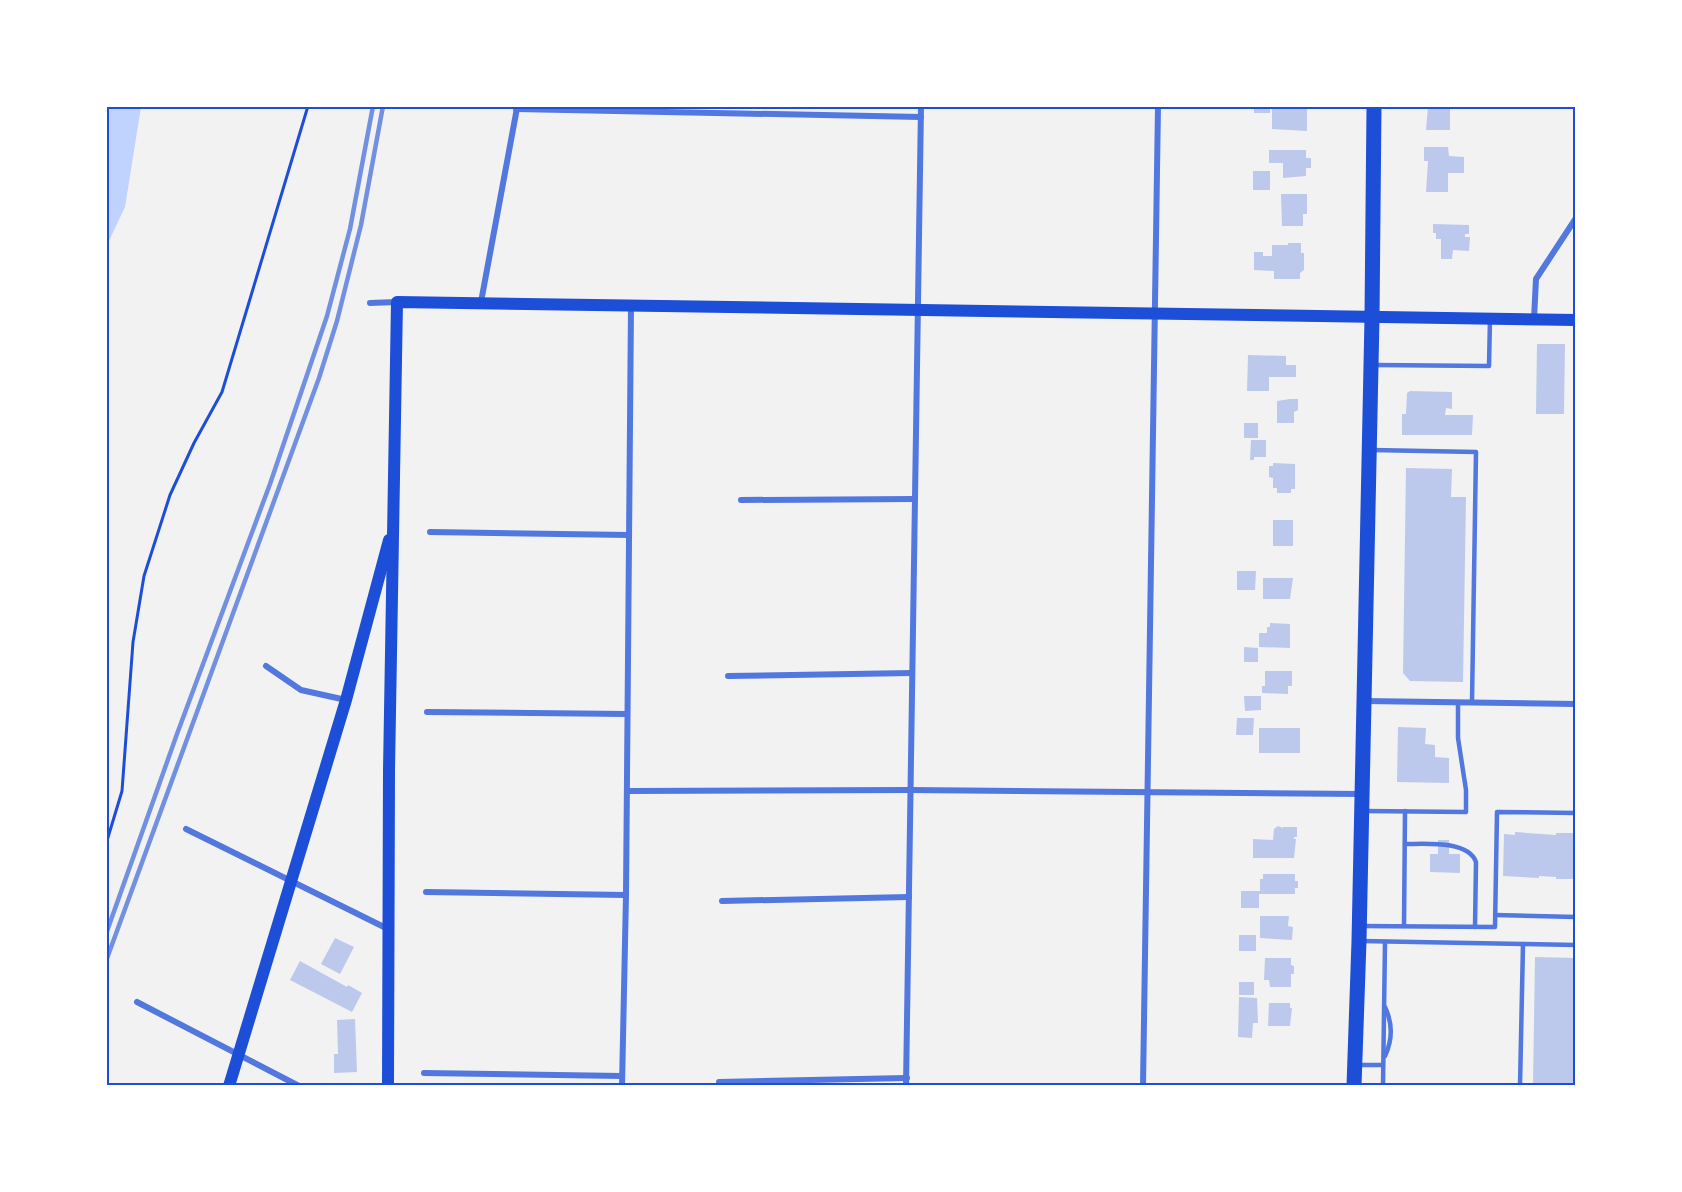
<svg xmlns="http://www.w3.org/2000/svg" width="1682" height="1192" viewBox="0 0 1682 1192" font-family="Roboto,sans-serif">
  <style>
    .water { fill: #bfd3fe }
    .building { fill: #bdc9ec }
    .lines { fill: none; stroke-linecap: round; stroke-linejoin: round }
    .path { stroke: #1d4ed8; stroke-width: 3 }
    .service { stroke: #5277de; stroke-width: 4.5 }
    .minor { stroke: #5277de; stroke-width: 6 }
    .secondary { stroke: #1d4ed8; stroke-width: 12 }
    .primary { stroke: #1d4ed8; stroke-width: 15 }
    .rail { stroke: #7290e2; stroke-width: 4.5 }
    .neatline { fill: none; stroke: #1d4ed8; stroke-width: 2 }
  </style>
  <rect width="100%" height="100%" fill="#f2f2f2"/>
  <polygon class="water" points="107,106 141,107 125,207 107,245"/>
  <g class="building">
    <rect x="1254" y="106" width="16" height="7"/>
    <polygon points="1272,106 1307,106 1307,131 1272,129"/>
    <polygon points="1428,106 1450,106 1450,130 1426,130"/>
    <polygon points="1424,147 1448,147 1449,156 1464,157 1464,173 1448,173 1448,192 1426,192 1428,161 1424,161"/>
    <polygon points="1269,150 1306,150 1306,158 1311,158 1311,168 1306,168 1306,176 1283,178 1283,163 1269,163"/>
    <rect x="1253" y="171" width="17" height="19"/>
    <polygon points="1281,194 1307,194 1307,214 1303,214 1303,226 1282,226"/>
    <polygon points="1433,224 1469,225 1469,234 1465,234 1465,237 1470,237 1469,251 1453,250 1452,259 1441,259 1441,239 1436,239 1436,233 1433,233"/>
    <polygon points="1288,243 1301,243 1301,253 1304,253 1304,270 1300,273 1300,279 1274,279 1274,271 1254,270 1254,252 1263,252 1263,256 1272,256 1272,245 1288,245"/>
    <polygon points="1537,344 1565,344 1564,414 1536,414"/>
    <polygon points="1248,355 1286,356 1286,365 1296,365 1296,377 1269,377 1269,391 1247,391"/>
    <polygon points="1410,391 1452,392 1452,409 1446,408 1445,415 1473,415 1472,435 1402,435 1402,414 1406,414 1407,393"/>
    <polygon points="1290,399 1298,399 1298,410 1294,412 1294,423 1277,423 1277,401"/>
    <rect x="1244" y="423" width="14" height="15"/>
    <polygon points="1251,440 1266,440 1266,457 1254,457 1254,460 1250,460"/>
    <polygon points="1273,463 1295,464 1295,489 1291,489 1291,493 1277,493 1277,488 1273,488 1273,478 1269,477 1269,466 1273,466"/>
    <polygon points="1406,468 1452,469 1451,497 1466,497 1463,682 1410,681 1403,673"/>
    <rect x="1273" y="520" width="20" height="26"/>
    <polygon points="1237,571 1256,571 1255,590 1237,590"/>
    <polygon points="1263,578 1293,578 1290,599 1263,599"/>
    <polygon points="1270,623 1290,624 1290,648 1259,647 1259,633 1267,633 1267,627 1270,627"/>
    <polygon points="1244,647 1258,648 1258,662 1244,662"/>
    <polygon points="1265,671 1292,671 1292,686 1288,686 1288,694 1262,693 1262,686 1265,686"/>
    <polygon points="1244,696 1261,696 1261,710 1245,711"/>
    <polygon points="1237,718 1254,718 1253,735 1236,735"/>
    <polygon points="1398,727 1426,728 1425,744 1435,745 1435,757 1449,758 1449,783 1397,782"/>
    <rect x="1259" y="728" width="41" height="25"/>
    <polygon points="1278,826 1283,828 1283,827 1297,827 1297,837 1294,837 1294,839 1296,839 1294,858 1253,858 1253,839 1273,840 1274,829"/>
    <polygon points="1515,832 1556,835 1556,833 1576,833 1576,879 1556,879 1556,877 1539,876 1539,878 1503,876 1504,834 1515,835"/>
    <polygon points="1438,840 1449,840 1449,854 1460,854 1460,873 1430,872 1430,854 1438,854"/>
    <polygon points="1263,874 1295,874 1295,881 1298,881 1298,888 1295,888 1295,894 1259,894 1259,908 1241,908 1241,891 1260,891 1260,879 1263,879"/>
    <polygon points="1260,916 1289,916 1288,926 1293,927 1292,940 1260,938"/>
    <rect x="1239" y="935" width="17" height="16"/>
    <polygon points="335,938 354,947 340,974 321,964"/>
    <polygon points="1535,957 1576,958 1576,1086 1533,1086"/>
    <polygon points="1265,958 1291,958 1291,965 1294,966 1294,974 1291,974 1291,987 1270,987 1269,980 1264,980"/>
    <polygon points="300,961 347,987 348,985 362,993 352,1012 290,980"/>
    <rect x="1239" y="982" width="15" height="13"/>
    <polygon points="1239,997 1257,998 1258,1023 1253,1023 1252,1038 1238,1037"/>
    <polygon points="1269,1003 1290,1003 1290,1008 1292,1008 1290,1026 1268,1026"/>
    <polygon points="355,1019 357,1072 334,1073 334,1054 338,1054 337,1020"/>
  </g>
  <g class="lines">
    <polyline class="path" points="106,844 122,791 133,642 144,576 170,495 194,443 222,392 308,106"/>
    <g class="service">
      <polyline points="1374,365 1489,366 1490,319"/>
      <polyline points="1372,450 1476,452 1472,702"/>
      <polyline points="1364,811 1466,812 1466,790 1458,738 1458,702"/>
      <path d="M1405,844C1425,844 1468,840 1476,862L1475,927"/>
      <polyline points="1495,915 1576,917"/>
      <polyline points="1361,926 1495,927 1497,812 1576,813"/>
      <polyline points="1404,926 1405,811"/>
      <polyline points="1361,941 1523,944 1520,1086"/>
      <polyline points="1523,944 1576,945"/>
      <path d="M1385,1056C1393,1039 1393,1024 1385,1007"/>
      <polyline points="1356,1065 1383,1065"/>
      <polyline points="1383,1086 1385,942"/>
    </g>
    <g class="minor">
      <polyline points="516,109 921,117"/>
      <polyline points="481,302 517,108"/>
      <polyline points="370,303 397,302"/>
      <polyline points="1534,319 1536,279 1576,218"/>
      <polyline points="741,500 914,499"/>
      <polyline points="430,532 629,535"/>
      <polyline points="266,666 301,690 346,700"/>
      <polyline points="728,676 912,673"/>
      <polyline points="1364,701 1576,704"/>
      <polyline points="427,712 627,714"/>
      <polyline points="627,791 910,790 1361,794"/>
      <polyline points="186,829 388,929"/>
      <polyline points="426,892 626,895"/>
      <polyline points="722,901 909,897"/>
      <polyline points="137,1002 299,1086"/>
      <polyline points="424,1073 622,1076"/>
      <polyline points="719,1082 907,1078"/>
      <polyline points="622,1086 626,895 631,306"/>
      <polyline points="906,1086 921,106"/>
      <polyline points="1143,1086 1158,106"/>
    </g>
    <g class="secondary">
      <polyline points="229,1086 346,700 389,540"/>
      <polyline points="388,1086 389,770 397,302 1576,320"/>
    </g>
    <polyline class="primary" points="1354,1086 1359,941 1372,318 1374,106"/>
    <g class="rail">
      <polyline points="106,934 177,734 270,484 327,316 350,229 373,106"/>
      <polyline points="106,961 319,378 337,321 361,225 383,106"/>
    </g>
  </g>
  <rect width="1682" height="1192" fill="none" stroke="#ffffff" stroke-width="216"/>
  <rect x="108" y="108" width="1466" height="976" class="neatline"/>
</svg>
